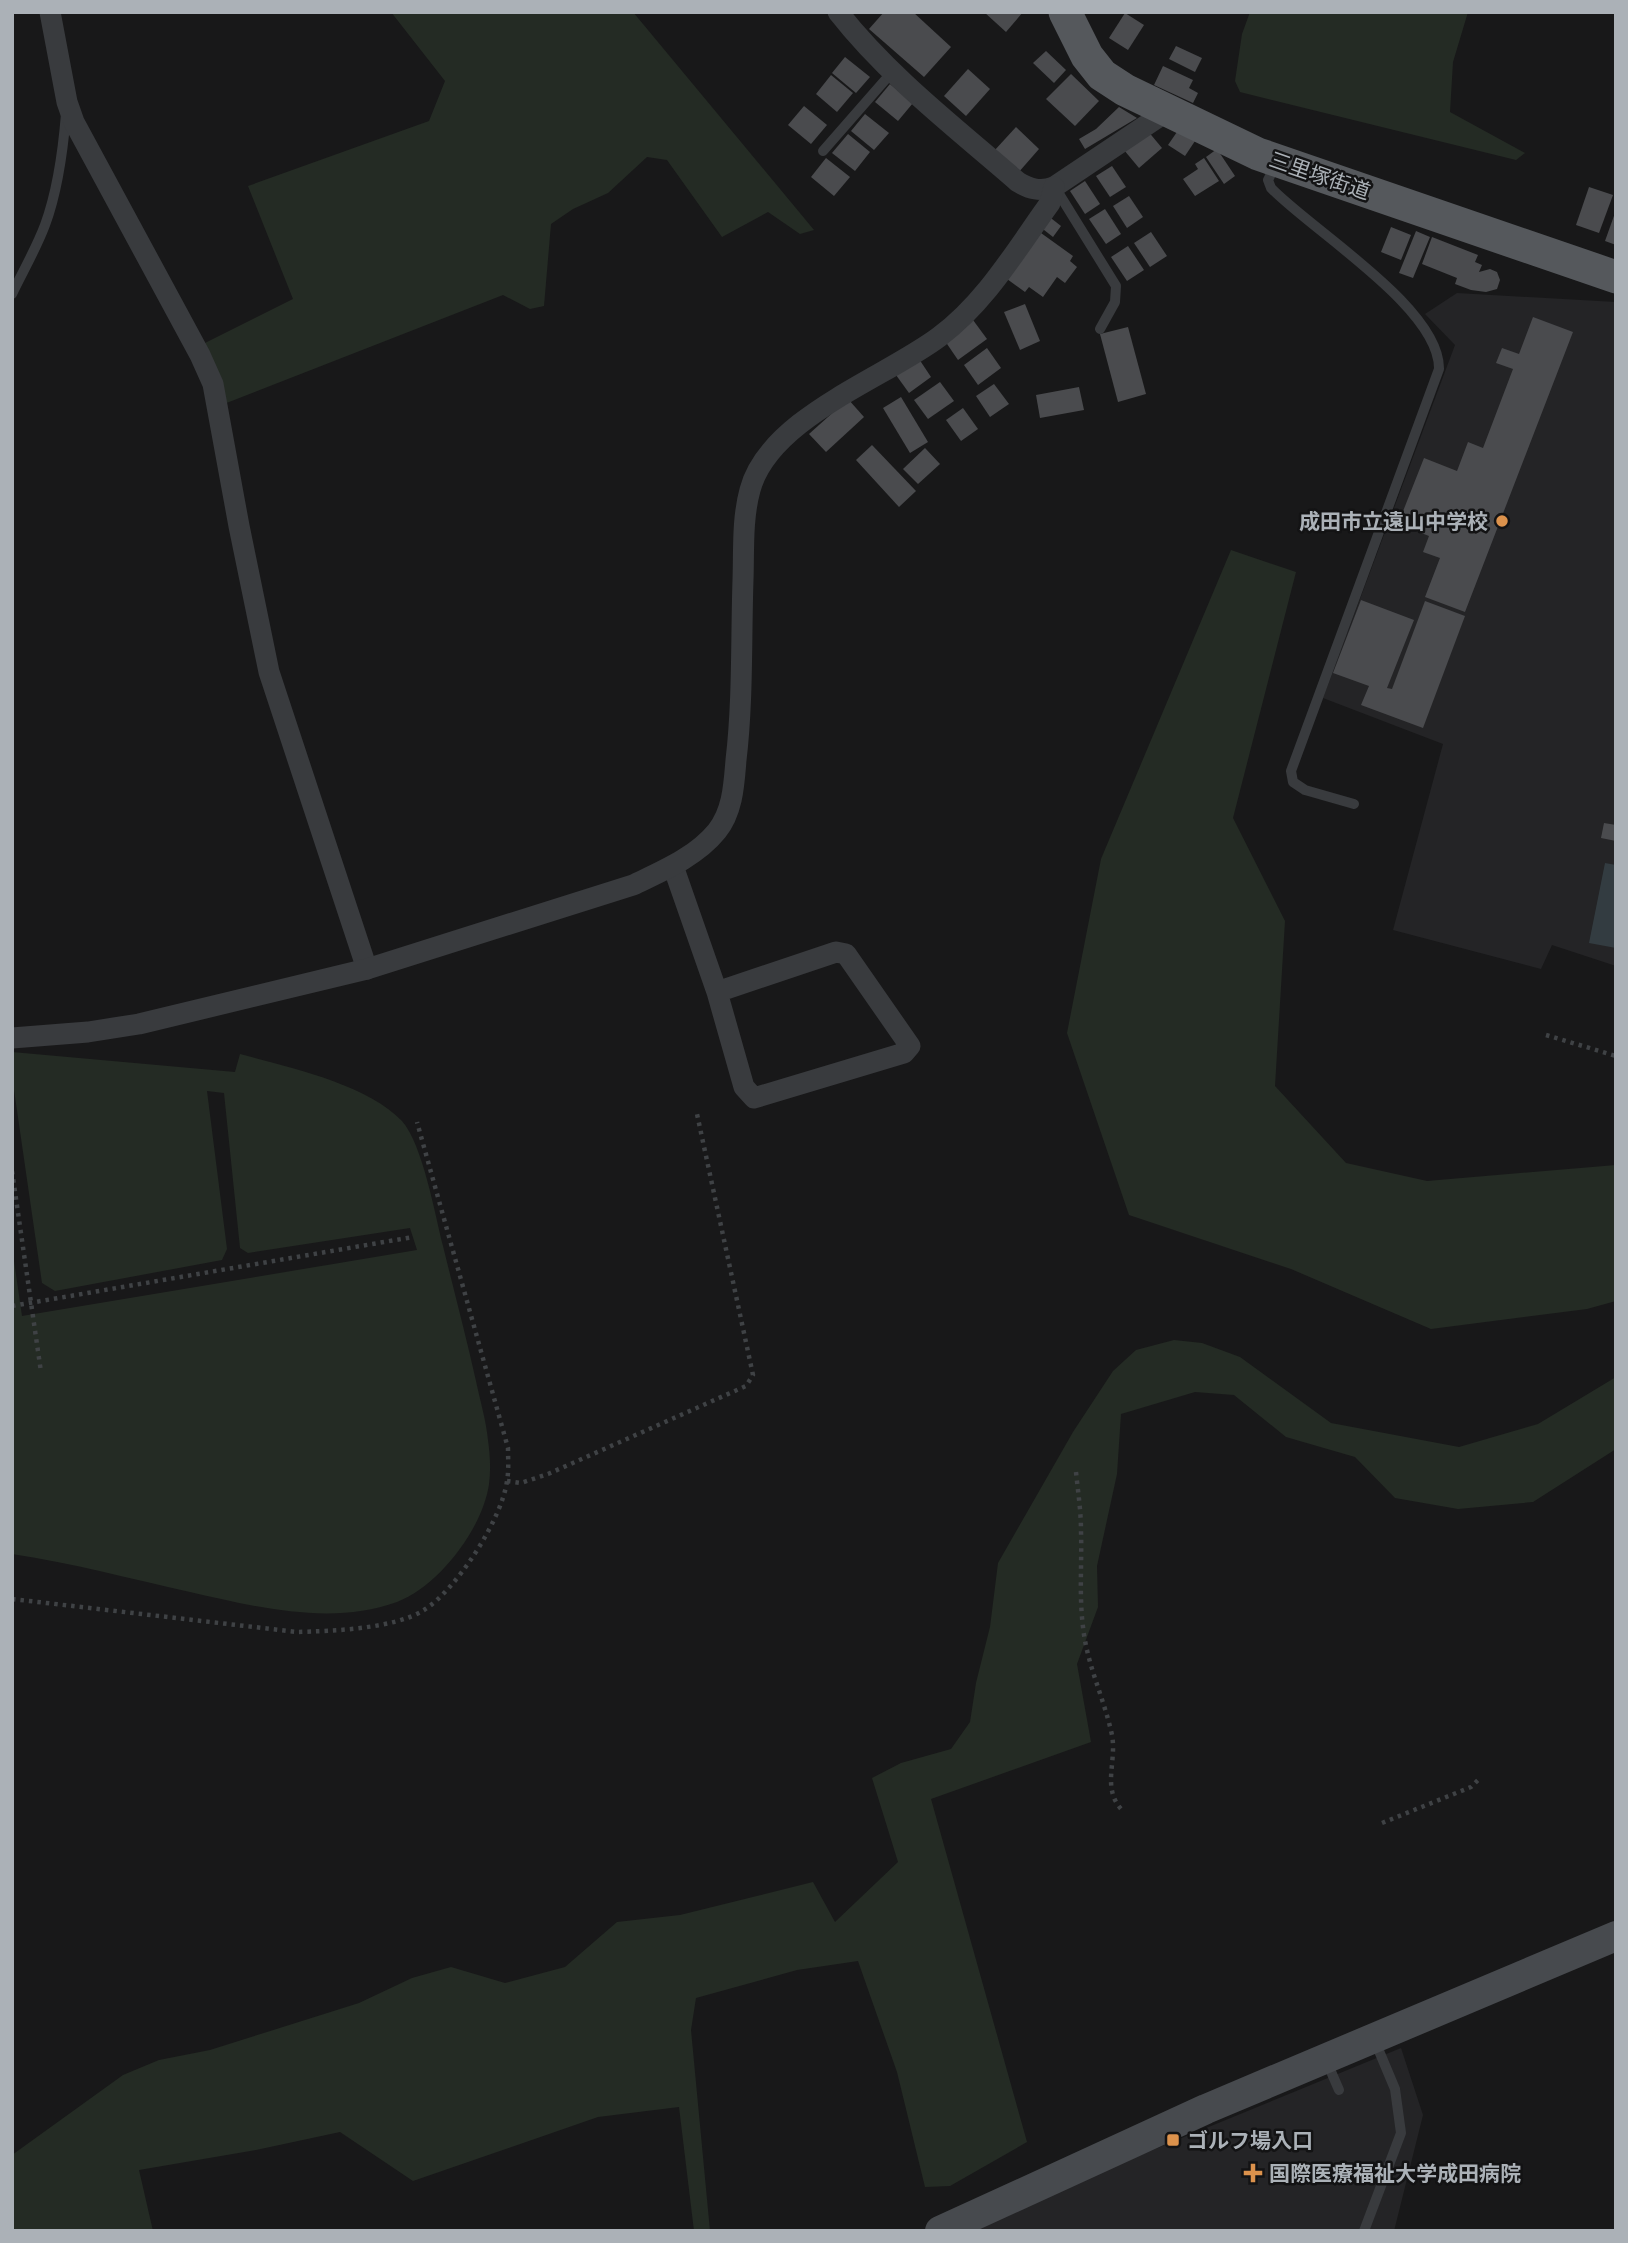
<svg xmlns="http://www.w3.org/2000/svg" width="1628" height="2243" viewBox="0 0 1628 2243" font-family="'IBM Plex Sans','Noto Sans JP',sans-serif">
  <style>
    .built { fill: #242426 }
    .green { fill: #242b24 }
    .water { fill: #333c41 }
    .building { fill: #4a4b4e }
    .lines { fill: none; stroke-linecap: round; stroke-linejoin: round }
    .path { stroke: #3f4245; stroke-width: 4.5; stroke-dasharray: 3.5 5; stroke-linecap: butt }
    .lane { stroke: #393b3e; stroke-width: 10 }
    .street { stroke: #393b3e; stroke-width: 21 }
    .secondary { stroke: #474a4e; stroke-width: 30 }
    .primary { stroke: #55585c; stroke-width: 33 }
    .poi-dot { fill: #dc924c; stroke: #131314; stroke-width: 2.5 }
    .labels { text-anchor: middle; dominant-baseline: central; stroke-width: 5; stroke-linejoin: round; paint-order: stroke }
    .street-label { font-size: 21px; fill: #abb1b7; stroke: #131314 }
    .poi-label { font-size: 21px; font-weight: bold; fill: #abb1b7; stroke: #131314; text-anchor: start }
  </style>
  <rect width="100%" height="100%" fill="#181819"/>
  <g class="built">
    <polygon points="1457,293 1616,302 1616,966 1552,945 1541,969 1393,930 1443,744 1323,698 1455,345 1425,314"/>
    <polygon points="1401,2048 1423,2115 1394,2231 955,2231"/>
  </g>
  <g class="green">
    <polygon points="391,12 633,12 814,230 800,234 768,212 722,237 667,160 647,157 608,193 573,209 551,224 544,306 530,309 503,295 224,404 203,344 293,299 248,186 429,121 445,81"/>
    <polygon points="1250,12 1468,12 1453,62 1450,112 1525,153 1516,160 1240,92 1235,81 1242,34"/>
    <polygon points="1231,550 1296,572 1233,818 1285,921 1275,1086 1346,1163 1427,1181 1616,1165 1616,1301 1587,1309 1431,1329 1291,1269 1129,1215 1067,1033 1101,859"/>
    <path d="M12,1052L235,1072L240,1054C288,1067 367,1084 402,1121C423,1145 435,1215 443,1246C454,1291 466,1336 476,1381C480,1400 486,1420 488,1440C490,1455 491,1469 489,1484C483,1528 439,1586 397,1602C331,1626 256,1607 190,1592C131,1579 73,1563 12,1554V1247L22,1316L417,1250L410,1228L248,1253L240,1248L224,1093L207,1091L227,1249L222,1260L55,1291L42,1283L12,1076Z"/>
    <polygon points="1174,1340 1202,1343 1240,1357 1331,1423 1459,1447 1538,1424 1616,1377 1616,1449 1533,1502 1458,1509 1395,1498 1355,1457 1286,1437 1234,1395 1195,1392 1121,1414 1117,1474 1097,1566 1098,1607 1077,1664 1091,1742 931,1799 1027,2142 950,2186 925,2187 897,2072 858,1961 797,1970 696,1998 691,2030 710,2231 694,2231 679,2107 598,2117 413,2181 340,2132 256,2150 139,2170 153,2231 12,2231 12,2155 123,2075 159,2060 210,2050 359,2003 412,1978 451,1967 505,1983 565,1967 617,1922 680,1915 813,1882 835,1922 898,1862 872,1778 901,1763 951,1749 970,1722 976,1683 990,1627 998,1563 1073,1432 1113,1371 1136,1350"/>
  </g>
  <polygon class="water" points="1605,863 1616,865 1616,948 1589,943"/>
  <g class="building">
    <polygon points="884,12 913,12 951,47 924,77 869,29"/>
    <polygon points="984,12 1023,12 1006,32"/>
    <polygon points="1125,13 1144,25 1128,50 1109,38"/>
    <polygon points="1176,46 1202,58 1195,72 1169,59"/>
    <polygon points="1046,51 1066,70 1054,83 1033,63"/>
    <polygon points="845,57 870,77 856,93 832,73"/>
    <polygon points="1163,66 1193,80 1189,88 1198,93 1193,103 1154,85"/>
    <polygon points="968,69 990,89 966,116 944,96"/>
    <polygon points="1071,74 1099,101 1075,126 1046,99"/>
    <polygon points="831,75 853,93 837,112 816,94"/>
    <polygon points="890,84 913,103 898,121 875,102"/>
    <polygon points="804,106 827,125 811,144 788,125"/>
    <polygon points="1119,107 1137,118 1085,149 1079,139 1096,129"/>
    <polygon points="865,114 889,133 874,150 851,131"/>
    <polygon points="1016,127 1039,149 1018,173 994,151"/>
    <polygon points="1179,129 1195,141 1185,156 1168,145"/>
    <polygon points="1147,130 1162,148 1139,168 1124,150"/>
    <polygon points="848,134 870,152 855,171 832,153"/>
    <polygon points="1217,149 1235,176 1224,184 1206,157"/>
    <polygon points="826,158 850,177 834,196 811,177"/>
    <polygon points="1204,158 1219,181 1195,196 1183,179 1198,169 1195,164"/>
    <polygon points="1112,166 1126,187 1110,197 1096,176"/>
    <polygon points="1085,181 1100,204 1085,214 1070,191"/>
    <polygon points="1589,187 1613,195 1599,233 1576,225"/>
    <polygon points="1129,196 1143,217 1127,228 1113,206"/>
    <polygon points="1105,209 1121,234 1106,244 1089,219"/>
    <polygon points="1615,213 1616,213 1616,245 1605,241"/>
    <polygon points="1047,215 1061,226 1053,237 1039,226"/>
    <polygon points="1391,227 1411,235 1401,260 1381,252"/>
    <polygon points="1416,231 1430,237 1413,278 1399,273"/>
    <polygon points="1151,232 1167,256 1150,267 1134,243"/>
    <polygon points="1041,233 1073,256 1070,261 1077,267 1065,283 1057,277 1043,297 1029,287 1025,292 1007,279"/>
    <polygon points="1432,237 1478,255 1475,262 1482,265 1479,272 1490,269 1497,272 1500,280 1497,289 1486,292 1471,290 1455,284 1457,278 1422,264"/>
    <polygon points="1128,246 1144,270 1127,281 1111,257"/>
    <polygon points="1025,304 1040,341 1020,350 1004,312"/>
    <polygon points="1533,317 1573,332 1465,612 1425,597 1440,558 1423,552 1429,536 1398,524 1424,458 1457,471 1468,442 1483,448 1513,369 1496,363 1502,348 1519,354"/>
    <polygon points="973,320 987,339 958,360 945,341"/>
    <polygon points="1128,327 1146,394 1118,402 1100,334"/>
    <polygon points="987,348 1001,368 978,385 964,365"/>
    <polygon points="919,359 931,377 909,393 896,375"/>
    <polygon points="940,382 954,401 928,419 914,400"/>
    <polygon points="994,384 1009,404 990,417 976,396"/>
    <polygon points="1079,387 1084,410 1040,418 1036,395"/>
    <polygon points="901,397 928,442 910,453 883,408"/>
    <polygon points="848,399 864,417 826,452 809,434"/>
    <polygon points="963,408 978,429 961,441 946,420"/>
    <polygon points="872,445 916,491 899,507 856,460"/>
    <polygon points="925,448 940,464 918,484 903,469"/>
    <polygon points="1361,600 1414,620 1387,688 1392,689 1425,601 1465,616 1423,728 1361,705 1369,686 1333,673"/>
    <polygon points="1604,823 1616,825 1616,841 1601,838"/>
  </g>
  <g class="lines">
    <g class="path">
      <polyline points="1546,1035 1616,1056"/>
      <polyline points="12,1171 41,1372"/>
      <polyline points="12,1306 413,1237"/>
      <path d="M1076,1472C1078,1492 1081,1511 1081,1531C1082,1563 1079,1595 1083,1627C1087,1665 1104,1698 1112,1735C1117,1763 1101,1789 1123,1811"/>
      <polyline points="507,1481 521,1483 548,1474 746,1386 753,1375 697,1114"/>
      <path d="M12,1599L297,1632C332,1631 394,1629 424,1610C457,1589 502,1519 507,1481C509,1470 508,1459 508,1448L417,1122"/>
      <polyline points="1382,1823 1471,1787 1478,1780"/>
    </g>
    <g class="lane">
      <polyline points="823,151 893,71"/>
      <path d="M1265,165L1271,174L1268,180L1271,188C1311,230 1440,308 1439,369L1291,771L1293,782L1305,790L1354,804"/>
      <polyline points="1056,189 1116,286 1115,302 1100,329"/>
      <path d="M12,294C23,271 36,249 45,225C58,190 63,151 66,114"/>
      <polyline points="1326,2060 1339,2090"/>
      <polyline points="1364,2231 1401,2133 1395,2089 1374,2039"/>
    </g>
    <g class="street">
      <polyline points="50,12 67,102 74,122 200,355 213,384 239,526 269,672 367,969"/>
      <path d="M838,12C889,77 956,128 1018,182C1030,189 1040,192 1054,187L1169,110"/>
      <polyline points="673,866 717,992 744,1087 754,1098 904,1053 910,1046 846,954 836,952 717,992"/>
      <path d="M12,1038L88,1032L139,1024L367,969L633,885C662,871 696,857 717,831C733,811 734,784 736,760C743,701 741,640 743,580C744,551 742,519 750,490C769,418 883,379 939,337C986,302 1016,250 1050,203L1054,187"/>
    </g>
    <polyline class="secondary" points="940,2231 1206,2109 1616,1936"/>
    <polyline class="primary" points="1065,12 1087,56 1102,75 1125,90 1258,154 1616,277"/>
  </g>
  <g class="poi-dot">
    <circle cx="1502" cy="521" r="7"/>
    <rect x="1166" y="2133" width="14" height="14" rx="3.5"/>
    <path d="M1249.5 2162.5h7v7h7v7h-7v7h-7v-7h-7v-7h7z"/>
  </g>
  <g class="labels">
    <g class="street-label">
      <text transform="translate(1320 175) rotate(19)">三里塚街道</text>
    </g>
    <g class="poi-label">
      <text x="1488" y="521" text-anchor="end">成田市立遠山中学校</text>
      <text x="1187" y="2140">ゴルフ場入口</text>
      <text x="1269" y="2173">国際医療福祉大学成田病院</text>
    </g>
  </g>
  <rect width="1628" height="2243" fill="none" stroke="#abb1b7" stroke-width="28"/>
</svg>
